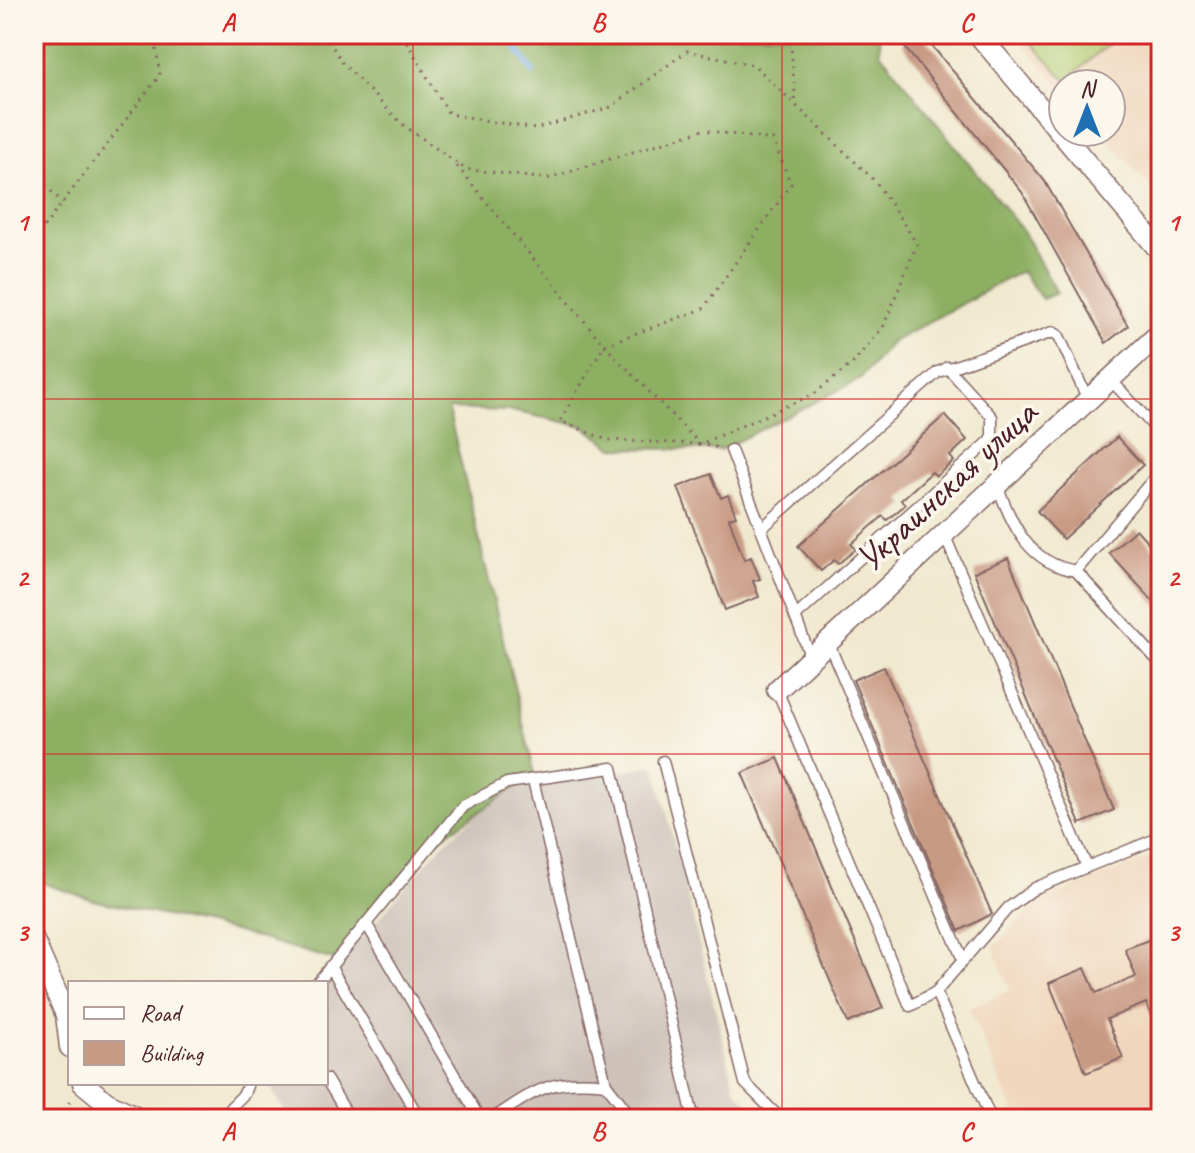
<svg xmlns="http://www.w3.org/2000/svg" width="1195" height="1153" viewBox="0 0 1195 1153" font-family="Caveat,sans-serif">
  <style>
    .built { fill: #f0d6bc }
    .industrial { fill: #cec2b9 }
    .green { fill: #b1cb70; stroke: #7e754e; stroke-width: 2 }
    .forest { fill: #8caf62; stroke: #6b6746; stroke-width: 2 }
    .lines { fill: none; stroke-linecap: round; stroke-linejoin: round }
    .stream { stroke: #78ace5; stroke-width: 6 }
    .building { fill: #c89983 }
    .lane-casing { stroke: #846664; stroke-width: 13 }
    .street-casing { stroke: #846664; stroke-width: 23 }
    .path { stroke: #846664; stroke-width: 3; stroke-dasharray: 2 6; stroke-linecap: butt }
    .lane { stroke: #fff; stroke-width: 10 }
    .street { stroke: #fff; stroke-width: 20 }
    .grid { fill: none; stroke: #d62828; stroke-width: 2; stroke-opacity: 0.55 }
    .labels { text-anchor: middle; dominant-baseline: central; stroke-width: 7; stroke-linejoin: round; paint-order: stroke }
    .street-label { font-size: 38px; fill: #4a1f2b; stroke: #fbf7ec }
    .neatline { fill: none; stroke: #d62828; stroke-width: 3 }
    .grid-label { font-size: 26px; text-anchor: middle; font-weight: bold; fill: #d62828 }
  </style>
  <rect width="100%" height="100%" fill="#fbf7ec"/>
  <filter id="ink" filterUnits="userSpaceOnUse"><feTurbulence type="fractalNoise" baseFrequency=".0125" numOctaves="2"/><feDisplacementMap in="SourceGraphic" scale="16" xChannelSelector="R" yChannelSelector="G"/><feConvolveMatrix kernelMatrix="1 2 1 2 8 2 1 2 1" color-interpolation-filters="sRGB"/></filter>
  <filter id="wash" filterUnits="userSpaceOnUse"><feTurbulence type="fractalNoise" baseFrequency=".006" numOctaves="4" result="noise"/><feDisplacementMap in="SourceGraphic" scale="32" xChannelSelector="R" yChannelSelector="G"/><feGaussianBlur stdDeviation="1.8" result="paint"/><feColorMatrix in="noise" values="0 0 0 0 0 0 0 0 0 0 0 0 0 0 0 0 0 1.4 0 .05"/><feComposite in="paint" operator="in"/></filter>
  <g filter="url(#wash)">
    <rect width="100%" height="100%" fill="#f0e9cf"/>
    <g class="built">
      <polygon points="1014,34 1161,34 1161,199 1101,132 1111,132 1111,84 1063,84 1063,89"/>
      <polygon points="1155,855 1161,856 1161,1118 1017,1119 969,1008 1010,990 993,947 1040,901"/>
    </g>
    <polygon class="industrial" points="655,765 735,1089 763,1119 289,1119 268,1083 326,1083 326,983 322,983 443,844 506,790"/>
    <polygon class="green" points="1024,34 1113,34 1116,37 1066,81"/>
    <polygon class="forest" points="34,34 879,34 880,52 1022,230 1057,293 1042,299 1021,271 892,342 859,380 720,450 614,448 583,426 512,411 448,409 535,774 435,842 380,897 334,960 230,930 93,900 34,880"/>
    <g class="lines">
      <polyline class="stream" points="507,34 533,72"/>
    </g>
    <g id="blocks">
      <g class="building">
        <polygon points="914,34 922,34 1044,180 1128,326 1106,343 1022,192 902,44"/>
        <polygon points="945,415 967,440 950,456 954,461 936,476 932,472 901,500 905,505 887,520 883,516 851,544 856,549 838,564 834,560 821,571 798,546"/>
        <polygon points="1117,437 1143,465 1063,539 1037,511"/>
        <polygon points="711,474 721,498 728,495 736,516 729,518 744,560 751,557 760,579 753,581 759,597 725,610 678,487"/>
        <polygon points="1136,529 1161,557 1161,610 1109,553"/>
        <polygon points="1008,558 1114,810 1080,824 974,572"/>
        <polygon points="884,667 992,914 959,931 853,680"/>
        <polygon points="778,758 883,1008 848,1023 742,773"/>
        <polygon points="1161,935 1161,1037 1146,1003 1107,1019 1123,1058 1086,1073 1049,983 1085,968 1096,993 1136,977 1125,949"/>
      </g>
    </g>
  </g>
  <g filter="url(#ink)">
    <use href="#blocks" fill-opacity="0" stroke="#846664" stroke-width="2"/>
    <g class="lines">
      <defs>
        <g id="lane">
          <polyline points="1110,379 1161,434"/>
          <polyline points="731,450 811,658"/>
          <path d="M997,485C1013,526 1028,563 1076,571L1161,470"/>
          <polyline points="761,529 938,372 1053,332 1059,336 1088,400"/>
          <polyline points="944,534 1087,867"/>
          <polyline points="1076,571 1161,664"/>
          <polyline points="795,617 992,439 992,417 947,367"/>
          <polyline points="828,642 963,960"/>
          <polyline points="777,690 910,1006 936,992 991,1119"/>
          <polyline points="663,761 745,1083 781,1119"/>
          <polyline points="533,780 606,1084 633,1119"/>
          <polyline points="366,923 480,1119"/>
          <polyline points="330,966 420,1119"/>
          <polyline points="317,983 463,806 507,783 612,768 692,1112 700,1119"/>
          <polyline points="936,992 1008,908 1035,888 1161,837"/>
          <polyline points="326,1079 350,1119"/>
          <polyline points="219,1119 244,1094 248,1083"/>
          <path d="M492,1119C537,1089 551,1078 606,1084"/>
        </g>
        <g id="street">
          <polyline points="978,34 1161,252"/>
          <polyline points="777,690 1161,332"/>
          <polyline points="34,941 66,1015 70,1047"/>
          <polyline points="83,1083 106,1102 141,1119"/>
        </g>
      </defs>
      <use href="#lane" class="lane-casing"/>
      <use href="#street" class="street-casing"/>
      <g class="path">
        <polyline points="325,34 343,64 402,124 465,169 546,179 703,130 773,140 791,184 703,309 604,345 560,421 607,440 700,444 814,394 853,363 883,327 917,244 876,182 754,65 687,51 611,107 535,129 449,114 402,34"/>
        <polyline points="790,34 796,106"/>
        <polyline points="457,166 604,345 700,444 719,448"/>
        <polyline points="34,174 63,203"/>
        <polyline points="34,240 160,75 154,34"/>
        <polyline points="66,1119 70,1099"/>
      </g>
      <use href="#lane" class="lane"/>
      <use href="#street" class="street"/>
    </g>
  </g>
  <path class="grid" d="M413,34V1119M782,34V1119M34,399H1161M34,754H1161"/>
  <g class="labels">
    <g class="street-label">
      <text transform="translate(946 486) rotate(-43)">Украинская улица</text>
    </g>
  </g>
  <rect width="1195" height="1153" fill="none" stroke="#fbf7ec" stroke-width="88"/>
  <rect x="68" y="981" width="260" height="104" fill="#fbf7ec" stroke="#b4a19f" stroke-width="2"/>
  <rect x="84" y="1007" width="40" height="12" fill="#ffffff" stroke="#b4a19f" stroke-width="2"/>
  <text x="140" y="1021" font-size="24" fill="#4a1f2b">Road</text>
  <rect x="84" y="1041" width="40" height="24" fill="#c89983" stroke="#b4a19f" stroke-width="2"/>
  <text x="140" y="1061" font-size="24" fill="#4a1f2b">Building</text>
  <g transform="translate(1087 108)"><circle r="38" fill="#fbf7ec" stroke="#b4a19f" stroke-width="2"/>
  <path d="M0-6L14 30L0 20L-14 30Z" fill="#1f6fb2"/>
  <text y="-12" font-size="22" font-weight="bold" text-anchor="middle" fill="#4a1f2b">N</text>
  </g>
  <rect x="44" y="44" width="1107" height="1065" class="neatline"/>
  <g class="grid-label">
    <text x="228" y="31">A</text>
    <text x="598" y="31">B</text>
    <text x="966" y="31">C</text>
    <text x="22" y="231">1</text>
    <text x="1173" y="231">1</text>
    <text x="22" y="586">2</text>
    <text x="1173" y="586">2</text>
    <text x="22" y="941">3</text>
    <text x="1173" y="941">3</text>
    <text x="228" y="1140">A</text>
    <text x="598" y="1140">B</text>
    <text x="966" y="1140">C</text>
  </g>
</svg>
